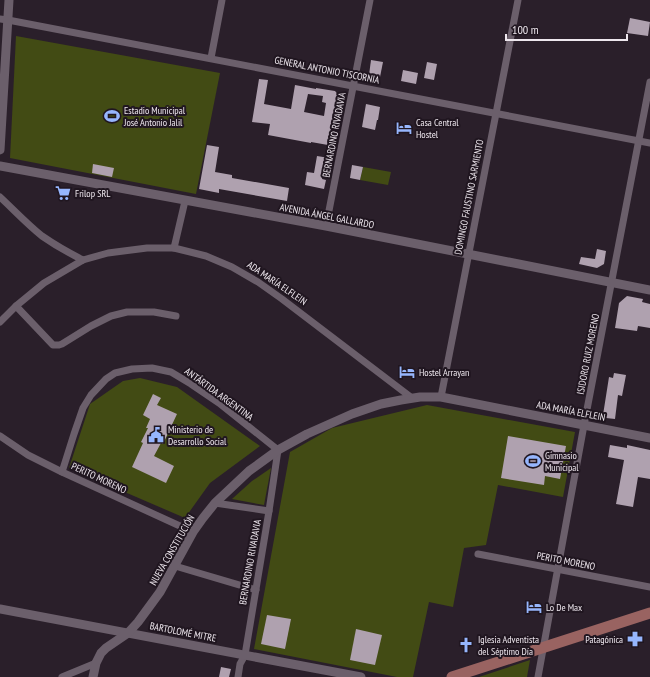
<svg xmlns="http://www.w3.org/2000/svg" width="650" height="677" viewBox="0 0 650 677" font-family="'PT Sans Narrow',sans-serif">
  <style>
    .green { fill: #424b14 }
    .building { fill: #afa1af; fill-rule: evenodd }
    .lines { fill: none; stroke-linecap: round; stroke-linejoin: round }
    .minor { stroke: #6b5f6b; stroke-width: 7 }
    .tertiary { stroke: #6b5f6b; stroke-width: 9 }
    .primary { stroke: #996361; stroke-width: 11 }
    .labels { text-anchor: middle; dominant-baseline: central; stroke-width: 4; stroke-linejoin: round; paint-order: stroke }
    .street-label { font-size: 10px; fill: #eee7ee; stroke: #201620 }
    .poi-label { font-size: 10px; fill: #eee7ee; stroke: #201620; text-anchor: start }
  </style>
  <rect width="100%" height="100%" fill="#2a1f2a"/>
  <g class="green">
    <polygon points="16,36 220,73 196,194 10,158"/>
    <polygon points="363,167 391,172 388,185 360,180"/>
    <polygon points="140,378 177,387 260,446 210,483 185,518 69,468 90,404 123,381"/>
    <polygon points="427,405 575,432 563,497 498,485 486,545 464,548 453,607 429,602 413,677 397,677 254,649 290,452 332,428"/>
    <polygon points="271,468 264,505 232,499 252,481"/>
    <polygon points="530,660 527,677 479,677"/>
  </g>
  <g class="building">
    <polygon points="630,18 650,22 648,36 627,33"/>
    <polygon points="371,60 383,62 380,77 369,75"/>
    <polygon points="427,62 437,64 434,80 424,78"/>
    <polygon points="403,70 418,73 416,84 401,81"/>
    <path d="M259,79L268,80L264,104L291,109L295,85L316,89V88L335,91L341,98L340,105L336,104L328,145L311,142V143L268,135L270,124L252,122ZM308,94L323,96L322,102L326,103L324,116L304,112Z"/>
    <polygon points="366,104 380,107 378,120 377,120 375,130 362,127"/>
    <polygon points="207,145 219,147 215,172 232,175 232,178 289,188 287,201 219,189 219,193 199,189"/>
    <polygon points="317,156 329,158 328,164 325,164 322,179 326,180 324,189 305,185 307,172 314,173"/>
    <polygon points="93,164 114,168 112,177 92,173"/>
    <polygon points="352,165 363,167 360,180 350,178"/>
    <polygon points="597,249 606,251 604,264 597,268 579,264 581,257 595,259"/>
    <polygon points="627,296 643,299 642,302 650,304 650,328 638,326 637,331 615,328 619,303"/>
    <polygon points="614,373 626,375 622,396 618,395 615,419 606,418 603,415 609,377 613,378"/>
    <polygon points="153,394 161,398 157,405 177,414 163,444 161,443 154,456 174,466 166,483 132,467 143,443 141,442 148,428 146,428 150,419 143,415"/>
    <polygon points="508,436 566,446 560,479 545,476 544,485 501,478"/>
    <polygon points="610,445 627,448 627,445 650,450 650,479 638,477 633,507 616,504 624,460 608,457"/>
    <polygon points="267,615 291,619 285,649 261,644"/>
    <polygon points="356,629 382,635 375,665 350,660"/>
    <polygon points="221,667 231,669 229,677 219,677"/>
  </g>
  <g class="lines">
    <g class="minor">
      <polyline points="0,19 8,20 650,143"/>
      <polyline points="211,58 222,0"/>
      <path d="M0,197C14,210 27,224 42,236C55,245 69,253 83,260"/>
      <polyline points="326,226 370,0"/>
      <polyline points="174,248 185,201"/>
      <polyline points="16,306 53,345 59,345 62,344 91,326 111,316 127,312 154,312 176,316"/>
      <polyline points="0,322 16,306 44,283 83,260 108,253 147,248 174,248 206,256 232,267 258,282 282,299 412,398"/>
      <polyline points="441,397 518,0"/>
      <polyline points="0,436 28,455 62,472 193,532"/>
      <polyline points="62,472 74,434 83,408 91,395 106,379 115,373 132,369 152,368 171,372 191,384 219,403 278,450 269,511 245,655 240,664 238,677"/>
      <polyline points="215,503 269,511"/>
      <polyline points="478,554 650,587"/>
      <polyline points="175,566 256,590"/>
      <polyline points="62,677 96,663"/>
      <polyline points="538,677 584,425 650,82"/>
    </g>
    <g class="tertiary">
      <polyline points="0,150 9,0"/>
      <polyline points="0,166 326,226 650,290"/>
      <polyline points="0,609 361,677"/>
      <polyline points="93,677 96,663 101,653 106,648 128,633 138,622 160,592 193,532 203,518 215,503 249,471 278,450 307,434 352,414 381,404 401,400 420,397 441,397 650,438"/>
    </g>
    <polyline class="primary" points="452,677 650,613"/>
  </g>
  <defs>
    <symbol id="stadium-bare" viewBox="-9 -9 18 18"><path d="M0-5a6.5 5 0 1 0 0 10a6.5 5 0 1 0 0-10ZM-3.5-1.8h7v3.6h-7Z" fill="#96b6fd" stroke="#201620" stroke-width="2.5" paint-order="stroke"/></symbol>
    <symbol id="hotel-bare" viewBox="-9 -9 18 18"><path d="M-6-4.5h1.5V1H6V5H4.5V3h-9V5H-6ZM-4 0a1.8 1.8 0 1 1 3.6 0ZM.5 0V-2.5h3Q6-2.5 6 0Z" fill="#96b6fd" stroke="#201620" stroke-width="2.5" paint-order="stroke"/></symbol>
    <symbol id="supermarket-bare" viewBox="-9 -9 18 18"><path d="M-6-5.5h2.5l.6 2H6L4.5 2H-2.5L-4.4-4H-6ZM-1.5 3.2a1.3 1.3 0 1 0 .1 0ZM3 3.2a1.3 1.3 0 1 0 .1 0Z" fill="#96b6fd" stroke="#201620" stroke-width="2.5" paint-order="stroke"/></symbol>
    <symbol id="civic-bare" viewBox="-9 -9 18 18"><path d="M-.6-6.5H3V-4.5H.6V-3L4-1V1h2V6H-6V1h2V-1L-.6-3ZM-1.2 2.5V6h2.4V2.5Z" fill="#96b6fd" stroke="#201620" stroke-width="2.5" paint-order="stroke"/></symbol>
    <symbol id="pharmacy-bare" viewBox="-9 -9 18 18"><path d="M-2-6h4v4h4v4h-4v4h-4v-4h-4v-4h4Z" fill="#96b6fd" stroke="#201620" stroke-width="2.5" paint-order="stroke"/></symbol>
    <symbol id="church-bare" viewBox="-9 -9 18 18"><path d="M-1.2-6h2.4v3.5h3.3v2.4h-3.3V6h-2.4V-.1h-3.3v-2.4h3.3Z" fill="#96b6fd" stroke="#201620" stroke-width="2.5" paint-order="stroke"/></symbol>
  </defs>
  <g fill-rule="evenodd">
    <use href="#stadium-bare" x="101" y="105" width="22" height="22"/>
    <use href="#hotel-bare" x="393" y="117" width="22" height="22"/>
    <use href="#supermarket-bare" x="52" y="182" width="22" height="22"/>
    <use href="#hotel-bare" x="396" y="361" width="22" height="22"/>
    <use href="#civic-bare" x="145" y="424" width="22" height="22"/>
    <use href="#stadium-bare" x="522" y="450" width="22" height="22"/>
    <use href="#hotel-bare" x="523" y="596" width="22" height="22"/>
    <use href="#pharmacy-bare" x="624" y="628" width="22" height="22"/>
    <use href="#church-bare" x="455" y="634" width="22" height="22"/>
  </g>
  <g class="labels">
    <g class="street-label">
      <text transform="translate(327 70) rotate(11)">GENERAL ANTONIO TISCORNIA</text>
      <text transform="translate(334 135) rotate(-79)">BERNARDINO RIVADAVIA</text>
      <text transform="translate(469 197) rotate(-79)">DOMINGO FAUSTINO SARMIENTO</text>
      <text transform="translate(327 216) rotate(11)">AVENIDA ÁNGEL GALLARDO</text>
      <text transform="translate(277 283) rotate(34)">ADA MARÍA ELFLEIN</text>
      <text transform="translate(588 354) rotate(-79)">ISIDORO RUIZ MORENO</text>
      <text transform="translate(219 394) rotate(36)">ANTÁRTIDA ARGENTINA</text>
      <text transform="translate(571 411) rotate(11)">ADA MARÍA ELFLEIN</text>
      <text transform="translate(99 478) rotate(25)">PERITO MORENO</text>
      <text transform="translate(172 550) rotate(-60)">NUEVA CONSTITUCIÓN</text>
      <text transform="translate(566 561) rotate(11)">PERITO MORENO</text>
      <text transform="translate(250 562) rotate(-80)">BERNARDINO RIVADAVIA</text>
      <text transform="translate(183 632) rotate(11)">BARTOLOMÉ MITRE</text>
    </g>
    <g class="poi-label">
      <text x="124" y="110">Estadio Municipal<tspan x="124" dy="12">José Antonio Jalil</tspan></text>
      <text x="416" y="122">Casa Central<tspan x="416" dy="12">Hostel</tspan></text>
      <text x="75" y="193">Frilop SRL</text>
      <text x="419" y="372">Hostel Arrayan</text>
      <text x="168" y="429">Ministerio de<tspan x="168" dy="12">Desarrollo Social</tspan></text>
      <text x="545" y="455">Gimnasio<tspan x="545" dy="12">Municipal</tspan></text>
      <text x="546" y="607">Lo De Max</text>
      <text x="478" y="639">Iglesia Adventista<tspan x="478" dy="12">del Séptimo Día</tspan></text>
      <text x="623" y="639" text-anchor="end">Patagónica</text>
    </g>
  </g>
  <path d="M506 34v6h121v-6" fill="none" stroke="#eee7ee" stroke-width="2"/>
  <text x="512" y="34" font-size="12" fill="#eee7ee" stroke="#201620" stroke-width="3" paint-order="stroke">100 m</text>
</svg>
